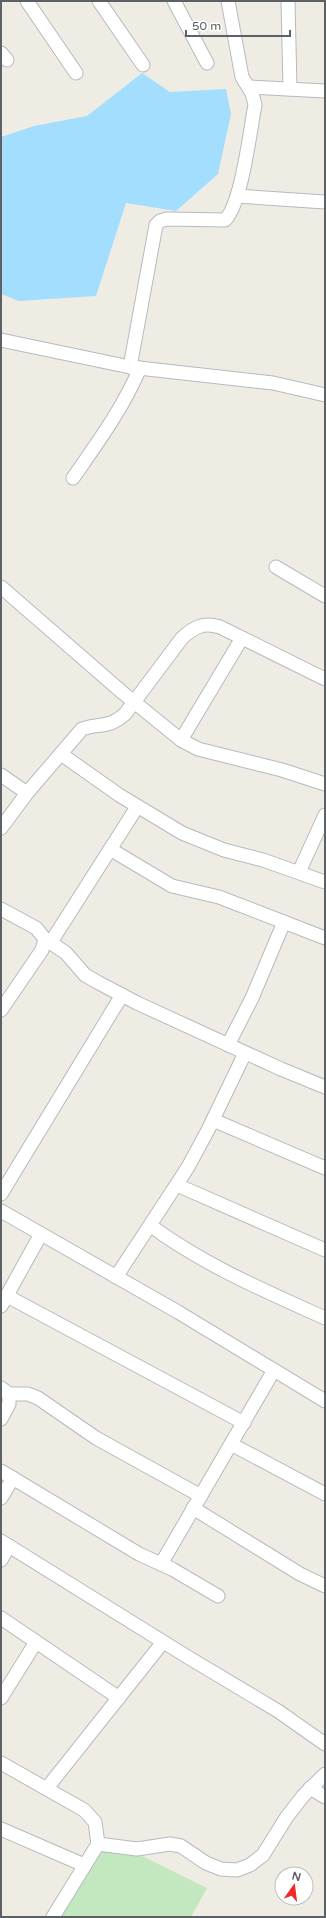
<svg xmlns="http://www.w3.org/2000/svg" width="326" height="1918" viewBox="0 0 326 1918" font-family="'Varela Round',sans-serif">
  <style>
    .green { fill: #c3e7bf }
    .water { fill: #a4deff }
    .lines { fill: none; stroke-linecap: round; stroke-linejoin: round }
    .minor-casing { stroke: #b6babe; stroke-width: 15 }
    .minor { stroke: #fff; stroke-width: 13 }
  </style>
  <rect width="100%" height="100%" fill="#efece4"/>
  <polygon class="green" points="100,1843 140,1855 207,1888 191,1917 59,1917"/>
  <polygon class="water" points="142,73 170,92 226,89 231,114 218,174 176,211 126,203 96,296 19,301 1,294 1,137 34,126 87,116"/>
  <g class="lines">
    <defs>
      <g id="minor">
        <polyline points="27,1 76,73"/>
        <polyline points="99,1 143,65"/>
        <polyline points="174,1 207,63"/>
        <polyline points="288,1 290,89"/>
        <polyline points="1,53 7,60"/>
        <polyline points="249,87 325,91"/>
        <polyline points="237,196 325,202"/>
        <polyline points="1,340 130,367 273,383 325,395"/>
        <path d="M130,367L156,225L160,221L167,219L225,220C242,203 250,130 255,105L252,93L242,77L228,1"/>
        <path d="M73,478C98,442 123,408 140,368"/>
        <polyline points="276,567 325,596"/>
        <polyline points="1,587 123,693 181,740 198,749 282,770 325,784"/>
        <polyline points="181,740 242,638"/>
        <polyline points="61,754 119,795 182,833 224,850 263,860 325,882"/>
        <polyline points="1,775 27,793"/>
        <path d="M1,828L27,793L82,729C101,722 106,730 125,714L182,638C194,627 203,622 220,627L325,679"/>
        <polyline points="110,849 172,886 219,897 325,938"/>
        <polyline points="299,872 325,815"/>
        <polyline points="1,909 36,928 45,939 42,950 1,1010"/>
        <polyline points="45,939 66,953 85,975 99,983 137,1003 281,1069 325,1087"/>
        <polyline points="51,942 137,807"/>
        <polyline points="228,1045 252,998 284,922"/>
        <polyline points="213,1120 325,1168"/>
        <polyline points="177,1185 325,1250"/>
        <polyline points="1,1194 122,995"/>
        <polyline points="1,1211 178,1312 325,1401"/>
        <path d="M151,1226C204,1265 265,1291 325,1318"/>
        <polyline points="116,1277 188,1167 208,1130 245,1053"/>
        <polyline points="7,1296 244,1423"/>
        <polyline points="1,1306 41,1234"/>
        <polyline points="1,1388 9,1394 9,1404 1,1419"/>
        <polyline points="9,1394 28,1394 38,1398 96,1438 201,1496"/>
        <polyline points="231,1444 325,1494"/>
        <polyline points="1,1471 139,1554 172,1569 218,1596"/>
        <polyline points="1,1498 13,1478"/>
        <polyline points="193,1508 300,1574 325,1586"/>
        <polyline points="1,1541 186,1656 278,1711 325,1744"/>
        <polyline points="1,1560 9,1546"/>
        <polyline points="161,1564 274,1370"/>
        <polyline points="1,1618 119,1698"/>
        <polyline points="1,1698 36,1642"/>
        <polyline points="1,1763 84,1810 95,1822 98,1844"/>
        <polyline points="47,1788 163,1642"/>
        <polyline points="310,1788 325,1797"/>
        <polyline points="1,1829 84,1865"/>
        <polyline points="53,1917 98,1844 137,1849 170,1844 181,1846 206,1863 221,1869 237,1870 250,1865 263,1855 286,1818 303,1796 325,1774"/>
      </g>
    </defs>
    <use href="#minor" class="minor-casing"/>
    <use href="#minor" class="minor"/>
  </g>
  <rect width="326" height="1918" fill="none" stroke="#5c6165" stroke-width="4"/>
  <g transform="translate(294 1886) rotate(14)"><circle r="19" fill="#ffffff" stroke="#bec0c1"/>
  <path d="M0-3L7 15L0 10L-7 15Z" fill="#ef2a2a"/>
  <text y="-6" font-size="11" font-weight="bold" text-anchor="middle" fill="#5c6165">N</text>
  </g>
  <path d="M186 30v6h104v-6" fill="none" stroke="#5c6165" stroke-width="2"/>
  <text x="192" y="30" font-size="12" fill="#5c6165" stroke="#ffffff" stroke-width="3" paint-order="stroke">50 m</text>
</svg>
